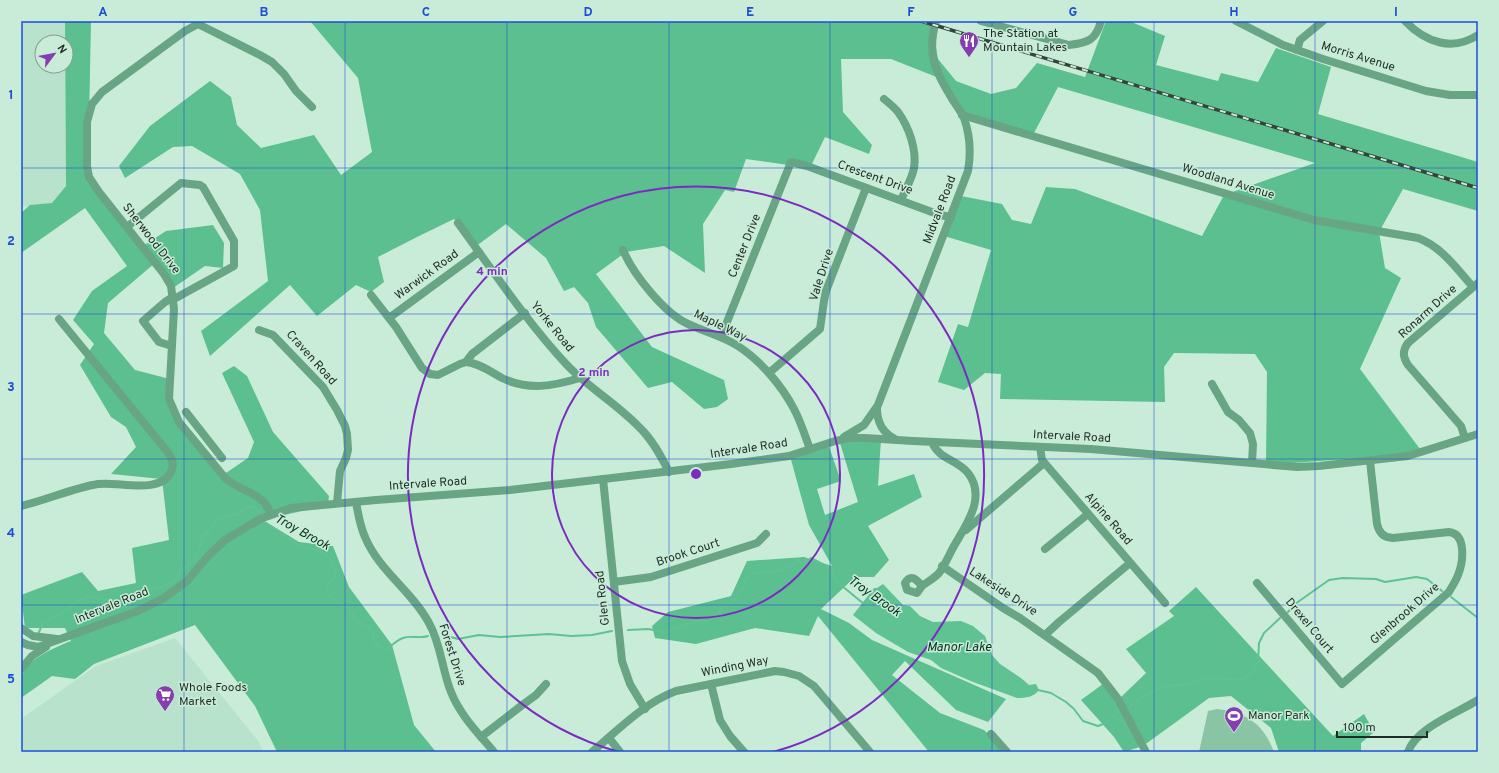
<svg xmlns="http://www.w3.org/2000/svg" width="1499" height="773" viewBox="0 0 1499 773" font-family="Overpass,sans-serif">
  <style>
    .built { fill: #b8e2cb }
    .green { fill: #89c4a4 }
    .forest { fill: #5bbf8f }
    .water { fill: #5fc293 }
    .lines { fill: none; stroke-linecap: round; stroke-linejoin: round }
    .stream { stroke: #5fc293; stroke-width: 2 }
    .minor { stroke: #68a585; stroke-width: 8 }
    .rail-casing { stroke: #34443c; stroke-width: 3.5 }
    .rail { stroke: #c9ecd8; stroke-width: 2; stroke-dasharray: 6; stroke-linecap: butt }
    .grid { fill: none; stroke: #1d4ed8; stroke-width: 1; stroke-opacity: 0.55 }
    .ring { fill: none; stroke: #7b2cbf; stroke-width: 2 }
    .labels { text-anchor: middle; dominant-baseline: central; stroke-width: 3; stroke-linejoin: round; paint-order: stroke }
    .poi-label { font-size: 12px; fill: #1f2c25; stroke: #c9ecd8; text-anchor: start }
    .street-label { font-size: 12px; fill: #1f2c25; stroke: #c9ecd8 }
    .water-label { font-size: 13px; font-style: italic; fill: #04321f; stroke: #c9ecd8 }
    .centre { fill: #7b2cbf; stroke: #c9ecd8; stroke-width: 2 }
    .ring-label { font-size: 12px; text-anchor: middle; font-weight: bold; fill: #7b2cbf; stroke: #c9ecd8; stroke-width: 3; stroke-linejoin: round; paint-order: stroke }
    .neatline { fill: none; stroke: #1d4ed8; stroke-width: 1.5 }
    .grid-label { font-size: 13px; text-anchor: middle; font-weight: bold; fill: #1d4ed8 }
  </style>
  <rect width="100%" height="100%" fill="#c9ecd8"/>
  <g class="built">
    <polygon points="21,21 65,21 65,42 42,42 42,66 65,66 66,186 52,203 21,207"/>
    <polygon points="175,638 259,742 263,752 21,752 21,719 96,666"/>
  </g>
  <path class="green" d="M1217,709C1247,712 1264,725 1274,752H1199L1208,711Z"/>
  <g class="forest">
    <path d="M65,21H91L88,175L143,246L166,231L213,225L224,243L223,268L205,266L173,288L155,263L108,303L104,333L135,370L170,379L172,410L223,475L248,458L254,442L222,373L234,366L247,376L273,432L329,496L328,505L263,520L299,542L333,546L349,587L392,645L414,725L436,752H277L255,706L195,625L94,664L75,679L52,676L21,698C21,692 20,684 21,678C27,658 54,648 71,641L65,628H25L21,595L82,572L98,591L136,583L132,548L169,540L162,479L111,474L136,447L126,427L111,417L80,365L94,344L73,320L92,291L127,266L85,208L21,253V213L30,205L52,203L66,186Z"/>
    <polygon points="310,21 931,21 938,59 956,81 991,94 1016,88 1037,63 1085,77 1106,21 1129,21 1165,36 1156,65 1218,81 1221,73 1258,82 1276,48 1331,67 1318,114 1478,162 1478,211 1403,189 1379,232 1385,268 1401,278 1360,369 1423,453 1266,465 1267,372 1255,354 1174,353 1164,367 1165,402 1000,399 1001,374 985,373 964,390 938,382 958,324 968,327 991,250 944,236 961,196 1002,204 1012,220 1031,224 1046,187 1075,189 1202,236 1224,195 1315,163 1058,87 1032,137 964,117 939,78 891,59 841,59 843,112 872,145 869,154 825,137 810,168 746,159 734,192 725,190 703,224 705,273 664,246 626,252 596,274 652,347 724,380 728,399 717,407 704,409 672,382 648,388 596,327 588,303 574,287 564,291 546,258 506,224 475,247 454,219 415,238 378,257 384,282 371,292 356,285 317,316 290,285 210,356 201,331 268,281 260,210 240,174 192,146 173,147 125,178 119,166 150,126 210,81 231,97 237,125 261,148 314,135 341,175 372,152 358,78"/>
    <polygon points="881,439 878,486 914,474 922,497 868,526 889,560 874,577 855,577 821,609 849,623 872,640 1006,699 988,722 956,710 905,661 892,675 940,713 984,730 1006,752 929,752 818,616 809,636 755,628 696,644 655,638 652,626 668,612 731,596 747,561 804,557 832,566 809,525 790,456 828,444 841,481 817,489 825,515 858,502 840,443"/>
    <polygon points="1196,587 1333,736 1364,714 1374,732 1361,743 1361,752 1279,752 1271,728 1231,696 1209,698 1143,746 1124,752 1114,737 1081,700 1107,681 1120,698 1146,673 1126,649 1174,616 1169,611"/>
  </g>
  <path class="water" d="M883,584L903,605L910,606L920,616L933,622L961,621L973,626L985,636L992,655L1000,664L1021,678L1029,685L1036,684L1039,690C1034,697 1026,698 1017,698L973,682L941,668L931,660L908,652L876,633L853,615L874,588H877Z"/>
  <g class="lines">
    <g class="stream">
      <path d="M264,522C276,529 287,538 299,545C306,548 310,548 317,550C329,554 335,565 335,577C314,597 338,599 350,610C353,613 354,617 357,620C363,626 375,627 373,638C386,660 389,643 403,638C411,635 420,639 428,636"/>
      <polyline points="1451,597 1478,618"/>
      <polyline points="1288,612 1295,604 1329,580 1343,578 1376,579 1385,582 1416,577 1427,579 1442,591"/>
      <path d="M628,630L648,629L666,632L696,621H709L718,614L720,610C729,605 738,599 742,589C745,585 744,579 749,576C758,569 770,573 780,571C784,570 794,563 799,561L803,564L811,558L832,569L836,581L864,604"/>
      <path d="M39,632L43,623L66,610L86,596L111,600H133L145,594L150,589L160,588L174,581L183,569L196,559L203,536L213,527L216,519L239,514C243,509 248,505 255,507L258,512"/>
      <polyline points="443,635 458,639 479,635 500,637 549,634 571,636 592,635 612,631"/>
      <polyline points="1038,690 1051,693 1066,702 1074,709 1083,721 1098,726 1106,723 1118,712"/>
      <polyline points="1130,706 1148,693 1164,686 1187,685 1201,679 1209,678 1241,680 1252,673 1258,663 1259,643 1264,633 1280,618"/>
    </g>
    <g class="minor">
      <path d="M981,21L1069,45C1088,43 1096,40 1101,21"/>
      <polyline points="1236,21 1283,45 1323,59 1426,91 1450,95 1478,95"/>
      <path d="M1405,21C1425,42 1452,52 1478,35"/>
      <path d="M198,24L185,31L102,92L92,104L87,122V166L89,177L99,192L164,274L171,286L174,309L169,399L179,422L226,479C237,488 253,492 263,501C266,504 269,510 271,514"/>
      <polyline points="198,24 260,55 272,62 284,74 296,91 312,107"/>
      <polyline points="1297,50 1300,40 1323,21"/>
      <path d="M884,99C889,103 894,107 898,112C909,127 917,150 914,168C912,179 905,190 901,200"/>
      <path d="M962,115L1314,220L1418,238C1442,247 1456,268 1473,287"/>
      <path d="M458,223C493,271 527,322 567,365C589,388 617,404 639,427C652,439 661,456 669,472"/>
      <polyline points="127,227 181,183 200,185 203,187 234,241 234,266 174,299"/>
      <path d="M623,250C633,274 664,313 688,324C705,332 723,336 738,346C761,361 782,386 794,409C801,422 805,436 810,449"/>
      <polyline points="371,295 396,327 422,368 430,374 438,375 460,364 466,362 472,354 525,313"/>
      <polyline points="389,318 479,252"/>
      <polyline points="259,330 273,335 323,387 337,410 345,426 347,434 348,450 346,458 340,471 337,503"/>
      <polyline points="721,337 791,162 807,166 940,215 951,217"/>
      <polyline points="172,346 159,342 143,321 165,302 173,297"/>
      <path d="M466,362C479,363 491,372 502,378C529,391 553,386 580,378"/>
      <polyline points="769,373 820,329 824,301 826,291 866,188"/>
      <polyline points="1212,384 1228,412 1239,420 1250,433 1253,444 1252,463"/>
      <path d="M877,408C877,422 883,433 895,439"/>
      <polyline points="186,412 222,458"/>
      <path d="M844,437L864,425L878,405L968,171C971,154 970,135 964,118C961,111 955,104 951,97C934,69 927,53 936,21"/>
      <path d="M1465,438L1461,426L1408,365C1403,357 1402,351 1408,343L1478,283"/>
      <polyline points="1040,447 1042,460 1165,603"/>
      <polyline points="603,479 622,661 630,684 645,709"/>
      <path d="M356,502C358,514 360,526 365,537C379,571 412,591 429,623C441,644 442,670 451,692C460,715 478,733 494,752"/>
      <path d="M21,506C47,500 73,488 98,484C118,481 160,495 171,472C175,464 172,457 166,450L59,319"/>
      <polyline points="966,530 1044,463"/>
      <polyline points="1045,549 1088,514"/>
      <polyline points="942,566 1003,608 1020,618 1098,673 1118,699 1146,752"/>
      <polyline points="614,582 651,577 757,543 766,534"/>
      <path d="M1257,583L1342,684L1449,592C1452,586 1456,581 1458,575C1463,563 1467,534 1449,532L1393,538C1384,538 1379,533 1377,524L1370,461"/>
      <path d="M922,586C917,580 911,573 905,583L907,590L917,593L922,586C927,582 935,578 939,573C945,565 949,555 954,546C966,525 987,497 968,473C958,460 938,459 932,442"/>
      <polyline points="21,628 33,636 57,639"/>
      <polyline points="1045,635 1059,622 1130,563"/>
      <polyline points="21,642 28,645 38,647 138,611 164,598 187,581 209,555 225,540 260,519 291,508 376,500 510,490 731,464 789,456 835,441 851,438 865,438 913,441 1091,449 1297,467 1319,466 1408,456 1478,434"/>
      <polyline points="21,669 32,656 46,647"/>
      <polyline points="711,684 720,720 730,736 744,752"/>
      <polyline points="991,734 1007,752"/>
      <polyline points="481,737 521,706 536,695 546,684"/>
      <polyline points="609,738 620,752"/>
      <path d="M592,752C618,730 644,703 676,691L775,671L784,672L799,676L814,686L870,752"/>
      <path d="M1408,752C1416,728 1457,713 1478,700"/>
    </g>
    <defs>
      <polyline id="rail" points="921,21 1478,188"/>
    </defs>
    <use href="#rail" class="rail-casing"/>
    <use href="#rail" class="rail"/>
  </g>
  <path class="grid" d="M184,21V752M345,21V752M507,21V752M669,21V752M830,21V752M992,21V752M1154,21V752M1315,21V752M21,168H1478M21,314H1478M21,459H1478M21,605H1478"/>
  <g class="ring">
    <circle cx="696" cy="474" r="144"/>
    <path d="M619 752A288 288 0 1 1 773 752"/>
  </g>
  <defs>
    <symbol id="restaurant-pin" viewBox="-11 -11 22 30"><path d="M0 17L-7.5 6A9.5 9.5 0 1 1 7.5 6Z" fill="#853db0" stroke="#c9ecd8"/><path d="M-5-6h1v4h1v-4h1v4h1v-4h1v5L-1.5 .5V6h-2V.5L-5-1ZM5-6V6H3V1.5H1.5Q1.5-4 5-6Z" fill="#fff"/></symbol>
    <symbol id="supermarket-pin" viewBox="-11 -11 22 30"><path d="M0 17L-7.5 6A9.5 9.5 0 1 1 7.5 6Z" fill="#853db0" stroke="#c9ecd8"/><path d="M-6-5.5h2.5l.6 2H6L4.5 2H-2.5L-4.4-4H-6ZM-1.5 3.2a1.3 1.3 0 1 0 .1 0ZM3 3.2a1.3 1.3 0 1 0 .1 0Z" fill="#fff"/></symbol>
    <symbol id="stadium-pin" viewBox="-11 -11 22 30"><path d="M0 17L-7.5 6A9.5 9.5 0 1 1 7.5 6Z" fill="#853db0" stroke="#c9ecd8"/><path d="M0-5a6.5 5 0 1 0 0 10a6.5 5 0 1 0 0-10ZM-3.5-1.8h7v3.6h-7Z" fill="#fff"/></symbol>
  </defs>
  <g fill-rule="evenodd">
    <use href="#restaurant-pin" x="958" y="30" width="22" height="30"/>
    <use href="#supermarket-pin" x="154" y="684" width="22" height="30"/>
    <use href="#stadium-pin" x="1223" y="705" width="22" height="30"/>
  </g>
  <g class="labels">
    <g class="poi-label">
      <text x="983" y="34">The Station at<tspan x="983" dy="14">Mountain Lakes</tspan></text>
      <text x="179" y="688">Whole Foods<tspan x="179" dy="14">Market</tspan></text>
      <text x="1248" y="716">Manor Park</text>
    </g>
    <g class="street-label">
      <text transform="translate(1358 57) rotate(17)">Morris Avenue</text>
      <text transform="translate(875 178) rotate(20)">Crescent Drive</text>
      <text transform="translate(1228 182) rotate(17)">Woodland Avenue</text>
      <text transform="translate(940 210) rotate(-69)">Midvale Road</text>
      <text transform="translate(151 239) rotate(52)">Sherwood Drive</text>
      <text transform="translate(745 246) rotate(-68)">Center Drive</text>
      <text transform="translate(427 275) rotate(-36)">Warwick Road</text>
      <text transform="translate(822 275) rotate(-72)">Vale Drive</text>
      <text transform="translate(1428 312) rotate(-42)">Ronarm Drive</text>
      <text transform="translate(720 326) rotate(26)">Maple Way</text>
      <text transform="translate(552 327) rotate(51)">Yorke Road</text>
      <text transform="translate(311 358) rotate(48)">Craven Road</text>
      <text transform="translate(1072 437) rotate(3)">Intervale Road</text>
      <text transform="translate(749 449) rotate(-9)">Intervale Road</text>
      <text transform="translate(428 484) rotate(-4)">Intervale Road</text>
      <text transform="translate(1108 519) rotate(49)">Alpine Road</text>
      <text transform="translate(688 553) rotate(-18)">Brook Court</text>
      <text transform="translate(1003 592) rotate(33)">Lakeside Drive</text>
      <text transform="translate(603 598) rotate(-96)">Glen Road</text>
      <text transform="translate(112 606) rotate(-22)">Intervale Road</text>
      <text transform="translate(1405 614) rotate(-41)">Glenbrook Drive</text>
      <text transform="translate(1309 626) rotate(50)">Drexel Court</text>
      <text transform="translate(452 655) rotate(72)">Forest Drive</text>
      <text transform="translate(735 667) rotate(-11)">Winding Way</text>
    </g>
    <g class="water-label">
      <text transform="translate(302 533) rotate(29)">Troy Brook</text>
      <text transform="translate(874 597) rotate(35)">Troy Brook</text>
      <text x="959" y="648">Manor Lake</text>
    </g>
  </g>
  <circle cx="696" cy="474" r="6" class="centre"/>
  <g class="ring-label">
    <text x="492" y="275">4 min</text>
    <text x="594" y="376">2 min</text>
  </g>
  <rect width="1499" height="773" fill="none" stroke="#c9ecd8" stroke-width="44"/>
  <g transform="translate(54 54) rotate(58)"><circle r="19" fill="#c9ecd8" stroke="#859f90"/>
  <path d="M0-3L7 15L0 10L-7 15Z" fill="#853db0"/>
  <text y="-6" font-size="11" font-weight="bold" text-anchor="middle" fill="#1f2c25">N</text>
  </g>
  <path d="M1337 731v6h90v-6" fill="none" stroke="#1f2c25" stroke-width="2"/>
  <text x="1343" y="731" font-size="12" fill="#1f2c25" stroke="#c9ecd8" stroke-width="3" paint-order="stroke">100 m</text>
  <rect x="22" y="22" width="1455" height="729" class="neatline"/>
  <g class="grid-label">
    <text x="103" y="16">A</text>
    <text x="264" y="16">B</text>
    <text x="426" y="16">C</text>
    <text x="588" y="16">D</text>
    <text x="750" y="16">E</text>
    <text x="911" y="16">F</text>
    <text x="1073" y="16">G</text>
    <text x="1234" y="16">H</text>
    <text x="1396" y="16">I</text>
    <text x="11" y="99">1</text>
    <text x="11" y="245">2</text>
    <text x="11" y="391">3</text>
    <text x="11" y="537">4</text>
    <text x="11" y="683">5</text>
  </g>
</svg>
